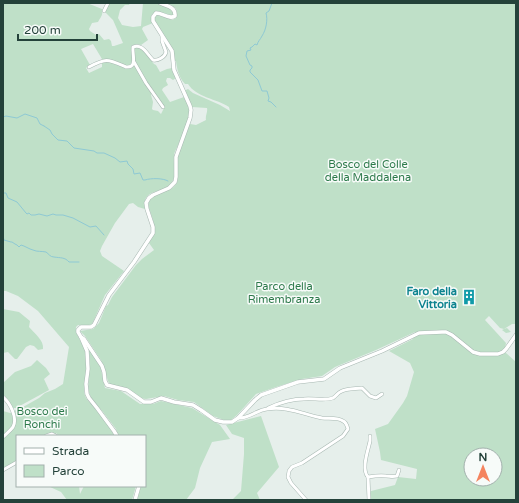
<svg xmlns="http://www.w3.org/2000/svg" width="519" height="503" viewBox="0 0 519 503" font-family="'Varela Round',sans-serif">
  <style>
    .green { fill: #bfe0c8; fill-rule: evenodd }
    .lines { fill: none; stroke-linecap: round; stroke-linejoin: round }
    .stream { stroke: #8ec9d4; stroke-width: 1 }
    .minor-casing { stroke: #a8b8b2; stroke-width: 4 }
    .tertiary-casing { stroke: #a8b8b2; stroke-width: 4.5 }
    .minor { stroke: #fff; stroke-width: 3 }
    .tertiary { stroke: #fff; stroke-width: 3.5 }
    .labels { text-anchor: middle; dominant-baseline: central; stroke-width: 3; stroke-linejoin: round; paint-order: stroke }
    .park-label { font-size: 11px; fill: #2d7a4b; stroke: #f7fbf9 }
    .culture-label { font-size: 11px; font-weight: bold; fill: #0d838f; stroke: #f7fbf9; text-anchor: end }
  </style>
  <rect width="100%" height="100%" fill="#e6efeb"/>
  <g class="green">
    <path d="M3,3H87L102,9C103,16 101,16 98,22L92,23L89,29L90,31L96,35L99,34L104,40L109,39L111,41L112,46H114L123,43L113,20L106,13L105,11L109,3H130L129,5H125L120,10L118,18L122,25L133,27L141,26L143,3H157L173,10L174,14L173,15C164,16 157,7 151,16L153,23L143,27L142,29L148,40L141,45L137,44L131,46C132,52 134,59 130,65C123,67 113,59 102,59L93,44L81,49L90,65L86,68L89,73L102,67V62H109L128,69L132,68L134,65L152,93L151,95L153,102L152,109L153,110L158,111L161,114L164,108V106L152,90L135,63L134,49L136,47L142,49L154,64L156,65L160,72L167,69L172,68L176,78L173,80L170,78H167L166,81L168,85L163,88L162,90L170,102L184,97C186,101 188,105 189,109C190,121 183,134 178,145C177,148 174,152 174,156C173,165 177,177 171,184C163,194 141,188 145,209L138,207L133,203L129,204L115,223L102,246L100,251L102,256L124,271L105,295L94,320L92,324L89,325H78L76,327C75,335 82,342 85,350C86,355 87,361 87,366C88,379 77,394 92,404L114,432L115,436H59L56,433V436H17V461L3,468V411L10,413L23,407L39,398L45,393L55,389L63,384L69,347L38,311L18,296L6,291H3Z"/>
    <path d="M164,3H516V325L515,324H512L504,329L507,328L511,332L506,333L502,330L504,329L500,328L489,316L485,320L506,343L505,348L502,350L506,353L516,362V500H367L371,491L395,485L398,477L416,479L417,469L381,460L380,452L375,429L388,424L403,403L407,396L414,372L410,363L389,351L413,339L415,332L376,350L335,367L322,376L302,379L276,387L256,394L237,415L231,420H224L213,416L194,402L178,400L164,396L146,399L139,398L127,388L110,384L108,381L101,360L85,336L80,331L93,329L99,323L106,306L108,305L112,297L136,265L142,259L154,250L149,243C157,229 155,226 150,211C149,208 148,206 149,202C152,191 170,194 176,184C180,178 177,169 177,162C177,153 186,134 190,124L196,125L206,120C205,116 208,112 207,108L192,107L184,91L188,89L193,93L220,105L230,111L229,107C217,99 196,97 188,84H185C179,78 177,69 176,61H174L173,51L155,23L154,18L157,15L163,16L172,20L176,18C180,6 172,7 164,3ZM471,455H495V479H471Z"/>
    <path d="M3,309L19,312L30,321L29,327C34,333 44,340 43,349L38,350L34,346L30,345L26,347L17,359H15L8,352L3,353Z"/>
    <polygon points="84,342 100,365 105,388 121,391 140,404 153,404 161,401 192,408 220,425 230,439 212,442 200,468 195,488 186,500 137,500 141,486 145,486 145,436 118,436 116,429 103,412 92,400 88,390 90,361 89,352"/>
    <polygon points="37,360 46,368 50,374 44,379 49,390 16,408 12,408 9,401 3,394 3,383 15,372 31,366"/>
    <polygon points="261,416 279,467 257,493 260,500 232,500 241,491 244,454 244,438 232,434 226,425"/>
    <polygon points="48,486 79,486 80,494 84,486 136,486 132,500 67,500 61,492"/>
  </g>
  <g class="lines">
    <g class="stream">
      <path d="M272,3L269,11L266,13C268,20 266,30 262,36C260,40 258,41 257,45L255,44L252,47L250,48L251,50L247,51L246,56L250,65L252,66V68L250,70V72L258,80L262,91H267L269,98L268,101L271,102L276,107"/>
      <polyline points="3,117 6,116 17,118 25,114 37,118 40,124 44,126"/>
      <path d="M44,126L50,130L52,134L58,140L67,141L74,148L94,151L97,153H104L115,158L120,162L127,161L128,164L133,169L134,174L140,173L143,180H145C151,178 163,178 168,181"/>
      <polyline points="3,193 6,193 8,198 17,202 26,213 27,214 29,213 31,215 35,215 39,214 47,216 53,214 56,215 63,215 73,218 90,227 96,226 104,235"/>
      <path d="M3,236L4,240L11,242H12L15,244L17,245L19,247L21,245C25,246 29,249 33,250C37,252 42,251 46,252C49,254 50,257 54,257C60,258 65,257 69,262H79"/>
    </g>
    <defs>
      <g id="minor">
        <polyline points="104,11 108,3"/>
        <polyline points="134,62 146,83 163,107"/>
        <path d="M89,67C107,58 107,59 126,67C138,68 132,55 133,47C142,43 147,54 153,60C158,61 165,57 166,52L162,41V36"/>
        <path d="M3,397C10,403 18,418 13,427C10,431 6,434 3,437"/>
        <path d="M268,408C279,403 292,399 304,399C313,398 325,401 333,398C336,396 338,393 340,392C347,388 354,389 362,388L370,396L376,398L382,394"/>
        <path d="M238,418C248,419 257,410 267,409C288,406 302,414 322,418C328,419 337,417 343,421C346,422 347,425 348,429L343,436L302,463L292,467L289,471L288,477L291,483L306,500"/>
        <polyline points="46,436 52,434 56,436"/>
        <polyline points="3,470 17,462"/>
        <path d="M368,477C361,469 368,451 370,441V436"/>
        <path d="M369,500L368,477C374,476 380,475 386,476C390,476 392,477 397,476L399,470"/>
      </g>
      <g id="tertiary">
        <polyline points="81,337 84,339 102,366 104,372 105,381 107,385 127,390 144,402 151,402 161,398 174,402 193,405 201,410 215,420 223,422 232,422 238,418 255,400 261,395 298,382 324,379 340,368 382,351 419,333 442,332 446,332 452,335 473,352 480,354 498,354 503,352 506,349 516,335"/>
        <path d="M117,436L114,431L97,408L89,398L87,394L86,384L88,369L87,351L81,337L78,332V330L81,327H91L94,325L109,295L134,262L153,233V227L147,209L146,203L149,198L153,195L169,188L175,182L176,177V157L190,118L191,110L190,106L174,70L172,51L153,21V17L156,13C163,13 169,20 175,16C176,7 167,6 160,3"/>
        <polyline points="135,500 139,486"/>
      </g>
    </defs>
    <use href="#minor" class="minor-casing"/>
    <use href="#tertiary" class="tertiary-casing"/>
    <use href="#minor" class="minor"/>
    <use href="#tertiary" class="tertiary"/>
  </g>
  <defs>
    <symbol id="building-bare" viewBox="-9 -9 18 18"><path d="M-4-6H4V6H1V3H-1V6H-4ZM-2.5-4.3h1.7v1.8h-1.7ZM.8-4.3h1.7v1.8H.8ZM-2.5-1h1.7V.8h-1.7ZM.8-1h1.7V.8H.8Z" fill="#0f9aa8" stroke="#f7fbf9" stroke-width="2.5" paint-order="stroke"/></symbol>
  </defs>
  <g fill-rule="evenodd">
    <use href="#building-bare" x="458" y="286" width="22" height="22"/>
  </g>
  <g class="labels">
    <g class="park-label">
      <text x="368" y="164">Bosco del Colle<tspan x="368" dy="13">della Maddalena</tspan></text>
      <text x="284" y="286">Parco della<tspan x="284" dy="13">Rimembranza</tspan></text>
      <text x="42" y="411">Bosco dei<tspan x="42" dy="13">Ronchi</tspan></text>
    </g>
    <g class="culture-label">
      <text x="457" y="291">Faro della<tspan x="457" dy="13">Vittoria</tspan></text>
    </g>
  </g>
  <rect width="519" height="503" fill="none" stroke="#24423a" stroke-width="8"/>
  <rect x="16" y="435" width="130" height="52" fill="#f7fbf9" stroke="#a3b1ad"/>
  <rect x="24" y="448" width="20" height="6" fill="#ffffff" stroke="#a3b1ad"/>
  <text x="52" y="455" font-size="12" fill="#24423a">Strada</text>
  <rect x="24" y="465" width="20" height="12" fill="#bfe0c8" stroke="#a3b1ad"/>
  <text x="52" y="475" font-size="12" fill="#24423a">Parco</text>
  <g transform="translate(483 467)"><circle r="19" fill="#f7fbf9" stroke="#a3b1ad"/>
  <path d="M0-3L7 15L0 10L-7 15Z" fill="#f4845f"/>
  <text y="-6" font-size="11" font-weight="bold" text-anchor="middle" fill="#24423a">N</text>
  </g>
  <path d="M18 34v6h79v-6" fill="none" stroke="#24423a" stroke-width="2"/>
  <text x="24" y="34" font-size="12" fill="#24423a" stroke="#f7fbf9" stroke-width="3" paint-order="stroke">200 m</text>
</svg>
